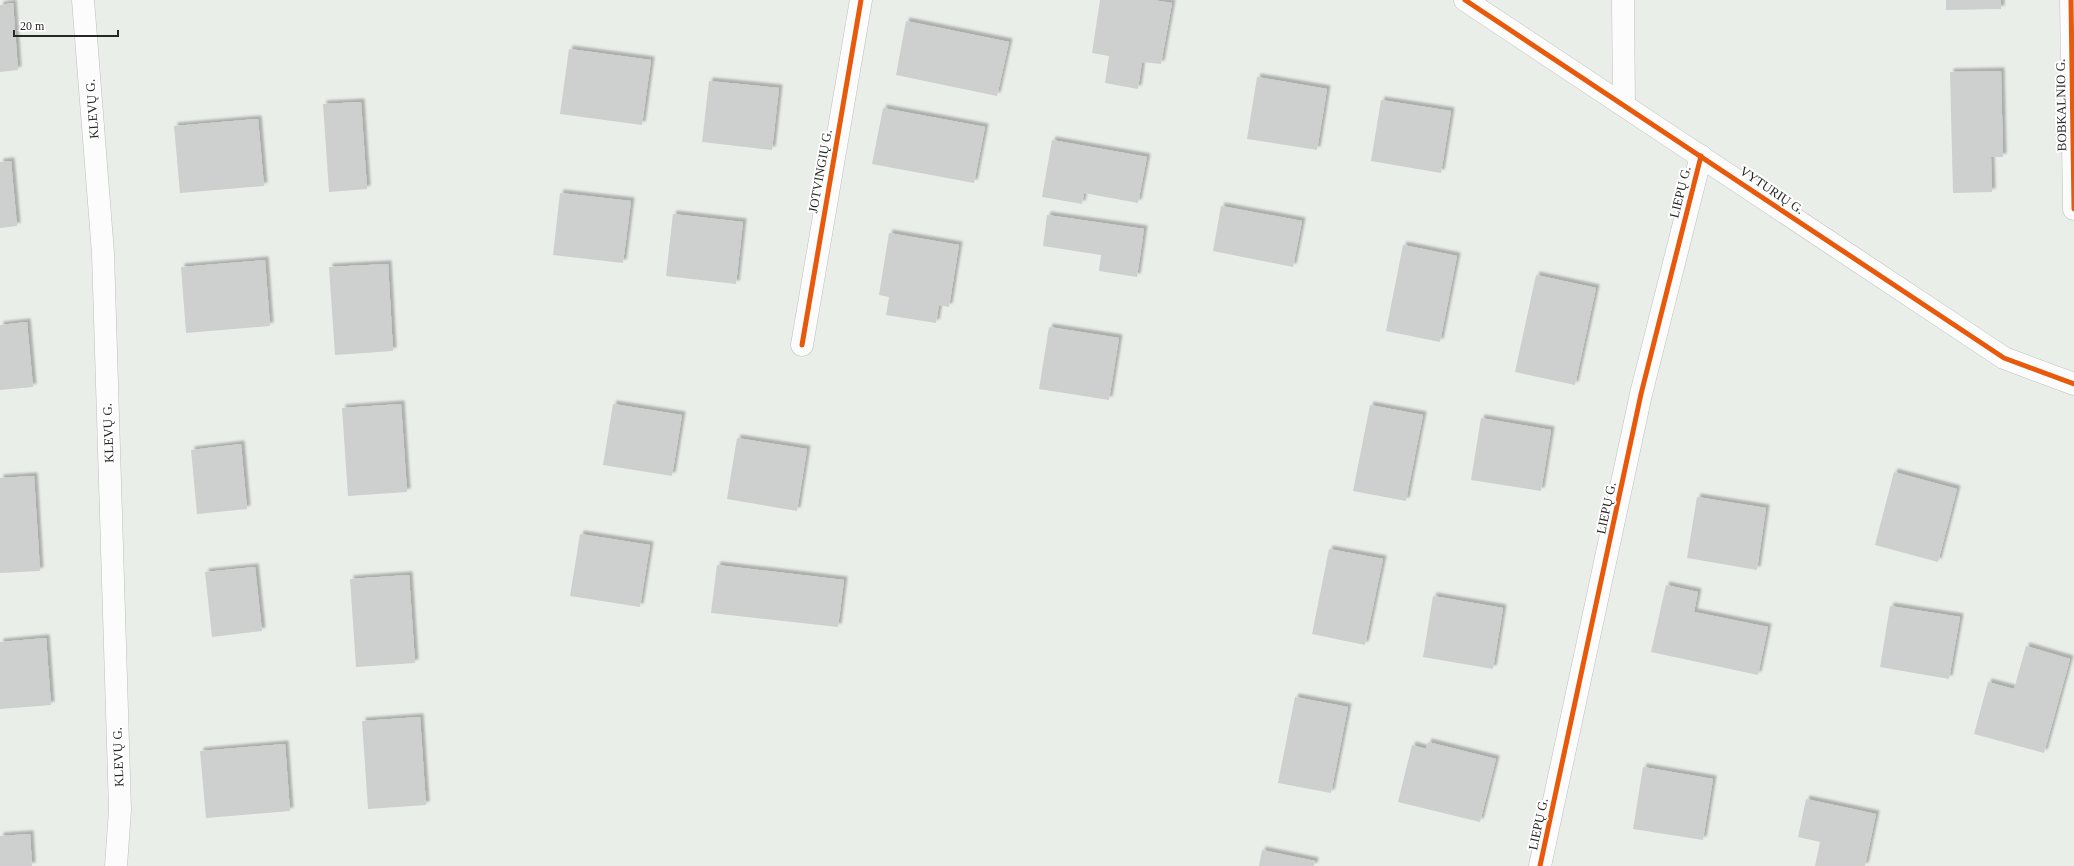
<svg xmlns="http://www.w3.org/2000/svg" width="2074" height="866" viewBox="0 0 2074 866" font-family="Georgia,serif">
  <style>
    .building { fill: #cdd0ce; filter: url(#shadow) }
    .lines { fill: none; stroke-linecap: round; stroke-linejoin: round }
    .minor-casing { stroke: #bdc0bd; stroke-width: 23 }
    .secondary-casing { stroke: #bdc0bd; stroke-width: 23 }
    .minor { stroke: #fcfcfc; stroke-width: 22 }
    .secondary { stroke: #fcfcfc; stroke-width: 22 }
    .cycleway-casing { stroke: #fff; stroke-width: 8 }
    .cycleway { stroke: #e8590c; stroke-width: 5 }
    .labels { text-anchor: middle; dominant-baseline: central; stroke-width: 4; stroke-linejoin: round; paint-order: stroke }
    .street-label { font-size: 13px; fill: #262825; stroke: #fff }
  </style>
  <defs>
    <filter id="shadow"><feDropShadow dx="3.5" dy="-3.5" stdDeviation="1" flood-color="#0004"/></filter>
  </defs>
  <rect width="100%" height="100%" fill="#eaeee9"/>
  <g class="building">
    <polygon points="1100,0 1153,0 1172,3 1161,64 1142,62 1138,89 1105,83 1109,56 1092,53"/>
    <polygon points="1946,0 2001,0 2001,9 1946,10"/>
    <polygon points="13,3 18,70 0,72 0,5"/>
    <polygon points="906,21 1009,42 997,96 896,75"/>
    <polygon points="569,49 651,60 642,125 560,114"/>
    <polygon points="2001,71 2003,157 1991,157 1992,192 1953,193 1950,72"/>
    <polygon points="1257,77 1327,89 1317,150 1247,139"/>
    <polygon points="709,81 779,88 772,150 702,142"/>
    <polygon points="1381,100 1451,111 1441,173 1371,161"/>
    <polygon points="361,102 367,189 329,192 323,104"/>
    <polygon points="883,108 985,127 974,183 872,164"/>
    <polygon points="258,119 264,186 180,193 174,126"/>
    <polygon points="1052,140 1147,157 1138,203 1084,193 1082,204 1042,197"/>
    <polygon points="11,161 17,226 0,228 0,162"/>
    <polygon points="560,193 631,201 623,263 553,255"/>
    <polygon points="1221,206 1302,221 1293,267 1213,251"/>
    <polygon points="673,214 743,222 736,284 666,276"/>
    <polygon points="1047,215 1144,229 1137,277 1099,271 1101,255 1043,246"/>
    <polygon points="889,233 959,245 949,307 939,305 936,323 886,315 889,297 879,295"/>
    <polygon points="1403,245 1457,256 1440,342 1386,331"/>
    <polygon points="265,260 270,326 186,333 181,267"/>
    <polygon points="388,264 393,351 335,355 329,267"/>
    <polygon points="1536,275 1596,288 1575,385 1515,372"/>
    <polygon points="27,322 33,387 0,390 0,325"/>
    <polygon points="1049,327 1119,338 1109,400 1039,389"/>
    <polygon points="401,404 407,492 348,496 342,408"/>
    <polygon points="613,404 682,415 672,476 603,465"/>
    <polygon points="1370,405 1423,415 1406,501 1353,491"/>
    <polygon points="1481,418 1551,430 1541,491 1471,480"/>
    <polygon points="737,438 807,449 797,511 727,499"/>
    <polygon points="241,444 247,509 197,514 191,450"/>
    <polygon points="1894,472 1957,489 1938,562 1875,545"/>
    <polygon points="34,476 40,571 0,573 0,478"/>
    <polygon points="1697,497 1766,508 1757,570 1687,558"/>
    <polygon points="580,534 650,545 640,607 570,596"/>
    <polygon points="1329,549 1383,559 1365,645 1312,634"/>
    <polygon points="717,565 844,580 838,627 711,613"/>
    <polygon points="255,567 262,631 212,637 205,572"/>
    <polygon points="409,575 415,663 356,667 350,579"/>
    <polygon points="1666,585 1698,592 1694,612 1768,627 1758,675 1651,652"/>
    <polygon points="1433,596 1503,608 1493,669 1423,657"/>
    <polygon points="1890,606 1960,617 1949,679 1880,667"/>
    <polygon points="46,638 51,705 0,709 0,642"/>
    <polygon points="2026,646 2070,659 2044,753 1974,734 1988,682 2014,689"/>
    <polygon points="1295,697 1348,707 1331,793 1278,783"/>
    <polygon points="420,717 426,805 368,809 362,721"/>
    <polygon points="1428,742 1496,759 1480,822 1398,802 1412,745 1426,749"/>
    <polygon points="285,744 290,811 206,818 200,751"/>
    <polygon points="1643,767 1713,779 1703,840 1633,829"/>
    <polygon points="1806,799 1876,814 1865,866 1815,866 1820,842 1798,837"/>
    <polygon points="30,834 32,866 0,866 0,836"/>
    <polygon points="1262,850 1315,861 1314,866 1259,866"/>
  </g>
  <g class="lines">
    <defs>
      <g id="minor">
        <polyline points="1465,0 2004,358 2074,384"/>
        <polyline points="1623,0 1624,105"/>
        <polyline points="2071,0 2074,209"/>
        <polyline points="802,345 861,0"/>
        <polyline points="1540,866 1641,394 1701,156"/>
      </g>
      <polyline id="secondary" points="83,0 103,253 120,810 116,866"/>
    </defs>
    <use href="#minor" class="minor-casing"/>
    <use href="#secondary" class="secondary-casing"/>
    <use href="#minor" class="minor"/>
    <use href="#secondary" class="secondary"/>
    <defs>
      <g id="cycleway">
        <polyline points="1465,0 2004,358 2074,384"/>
        <polyline points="2071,0 2074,209"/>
        <polyline points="802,345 861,0"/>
        <polyline points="1540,866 1641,394 1701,156"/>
      </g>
    </defs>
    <use href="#cycleway" class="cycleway-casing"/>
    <use href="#cycleway" class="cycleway"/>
  </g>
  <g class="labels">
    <g class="street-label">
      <text transform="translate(2061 105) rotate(-91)">BOBKALNIO G.</text>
      <text transform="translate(92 109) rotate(-94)">KLEVŲ G.</text>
      <text transform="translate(820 171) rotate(-80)">JOTVINGIŲ G.</text>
      <text transform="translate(1772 190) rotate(34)">VYTURIŲ G.</text>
      <text transform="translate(1680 192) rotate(-76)">LIEPŲ G.</text>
      <text transform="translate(108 433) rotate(-92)">KLEVŲ G.</text>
      <text transform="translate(1606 508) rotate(-78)">LIEPŲ G.</text>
      <text transform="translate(118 757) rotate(-92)">KLEVŲ G.</text>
      <text transform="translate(1538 824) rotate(-78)">LIEPŲ G.</text>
    </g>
  </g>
  <path d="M14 30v6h104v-6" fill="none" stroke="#262825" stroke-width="2"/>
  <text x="20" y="30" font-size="12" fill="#262825" stroke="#ffffff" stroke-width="3" paint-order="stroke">20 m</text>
</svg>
